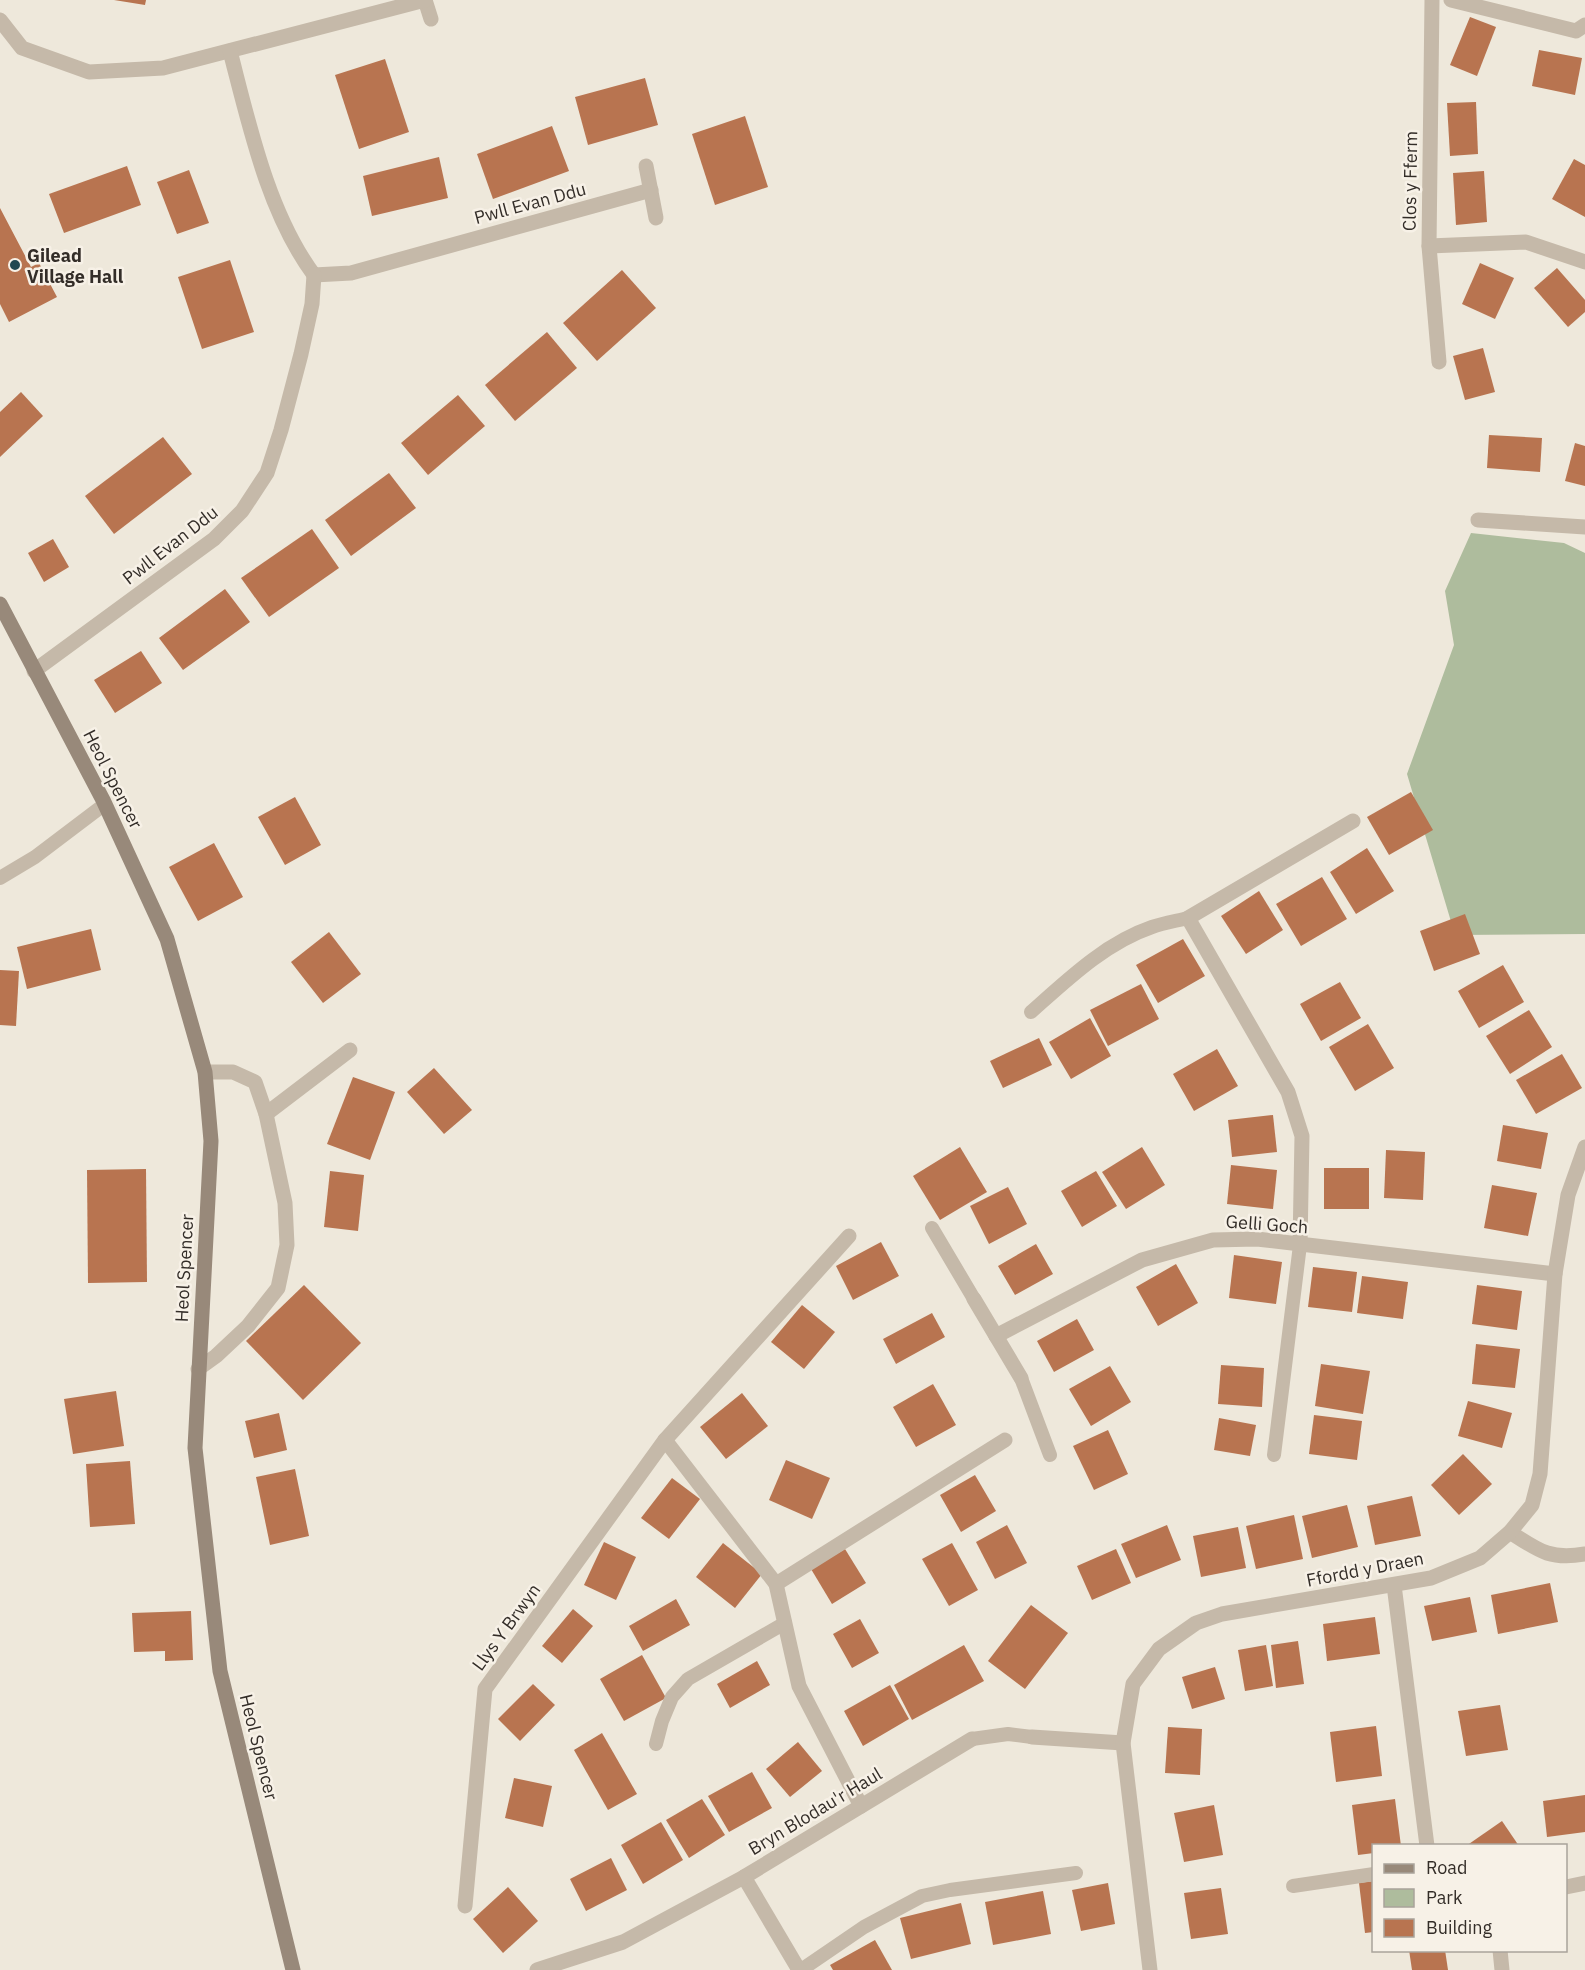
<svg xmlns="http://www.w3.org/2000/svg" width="1585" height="1970" viewBox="0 0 1585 1970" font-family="'IBM Plex Sans',sans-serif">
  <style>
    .green { fill: #aebc9d }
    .building { fill: #b87450 }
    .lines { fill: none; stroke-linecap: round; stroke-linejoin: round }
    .lane { stroke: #c5b9a9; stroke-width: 14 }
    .street { stroke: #c5b9a9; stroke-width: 15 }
    .secondary { stroke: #98897a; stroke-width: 15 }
    .poi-dot { fill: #224850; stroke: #f7f1e7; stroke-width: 2 }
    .labels { text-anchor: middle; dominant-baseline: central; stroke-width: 5; stroke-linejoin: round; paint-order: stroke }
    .street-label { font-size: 18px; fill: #332d28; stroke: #f7f1e7 }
    .poi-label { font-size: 18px; font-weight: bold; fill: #332d28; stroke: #f7f1e7; text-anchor: start }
  </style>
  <rect width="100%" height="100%" fill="#eee8db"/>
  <polygon class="green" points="1471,533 1564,543 1585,553 1585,934 1455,935 1407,774 1454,645 1445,591"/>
  <g class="building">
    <polygon points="114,0 146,0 145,5"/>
    <polygon points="1470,17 1496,27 1477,76 1450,65"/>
    <polygon points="1539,50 1582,58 1575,95 1532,86"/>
    <polygon points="385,59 409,132 359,149 335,75"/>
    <polygon points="645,78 658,125 588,145 575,97"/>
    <polygon points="1476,102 1478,154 1450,156 1447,103"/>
    <polygon points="745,116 768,187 715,205 692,134"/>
    <polygon points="552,126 569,171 493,199 477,154"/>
    <polygon points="439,157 448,198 372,216 363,176"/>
    <polygon points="1574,159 1585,165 1585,217 1552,199"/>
    <polygon points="127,166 141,205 64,233 49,194"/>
    <polygon points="189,170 209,223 177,234 157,182"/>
    <polygon points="1484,171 1487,222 1456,225 1453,173"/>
    <polygon points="0,208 31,267 39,263 57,297 9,322 0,304"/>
    <polygon points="230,260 254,332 202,349 178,277"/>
    <polygon points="1480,263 1514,278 1495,319 1462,304"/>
    <polygon points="1557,268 1585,300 1585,312 1568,327 1534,288"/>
    <polygon points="622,270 656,308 597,361 563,323"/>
    <polygon points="547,332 577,368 515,421 485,385"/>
    <polygon points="1483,348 1495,392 1465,400 1453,356"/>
    <polygon points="21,392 43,416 0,457 0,412"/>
    <polygon points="458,395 485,426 428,475 401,443"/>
    <polygon points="1489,435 1542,438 1540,472 1487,468"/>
    <polygon points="163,437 192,474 114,534 85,496"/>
    <polygon points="1575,443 1585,446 1585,486 1565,481"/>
    <polygon points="389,473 416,508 351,556 325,520"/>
    <polygon points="312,529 339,568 269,617 241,578"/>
    <polygon points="53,539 69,567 44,582 28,553"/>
    <polygon points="225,589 250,622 183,670 159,638"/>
    <polygon points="141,651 162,683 115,713 94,680"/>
    <polygon points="1411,792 1433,830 1389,855 1367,817"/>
    <polygon points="295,797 321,845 285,865 258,817"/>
    <polygon points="214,843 243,897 198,921 169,867"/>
    <polygon points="1367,848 1394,891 1356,914 1330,872"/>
    <polygon points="1322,877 1347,919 1301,946 1276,904"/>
    <polygon points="1259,891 1283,930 1246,954 1221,916"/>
    <polygon points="1465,914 1480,954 1434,971 1420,931"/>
    <polygon points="91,929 101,970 27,989 17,947"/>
    <polygon points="329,932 361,974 323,1003 291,962"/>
    <polygon points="1183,939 1205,976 1158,1003 1136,965"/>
    <polygon points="1503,965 1524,1002 1479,1028 1458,991"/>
    <polygon points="0,970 19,971 16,1026 0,1025"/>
    <polygon points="1340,982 1361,1018 1321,1041 1300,1004"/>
    <polygon points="1141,984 1159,1019 1108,1046 1090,1010"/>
    <polygon points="1529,1010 1552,1047 1510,1074 1486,1036"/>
    <polygon points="1090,1018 1111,1056 1071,1079 1049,1042"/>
    <polygon points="1368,1024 1394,1068 1355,1091 1329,1047"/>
    <polygon points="1039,1038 1052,1065 1003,1088 990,1061"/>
    <polygon points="1217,1049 1238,1086 1194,1111 1173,1074"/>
    <polygon points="1562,1054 1582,1088 1536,1114 1516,1080"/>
    <polygon points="434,1068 472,1110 444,1134 407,1092"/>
    <polygon points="353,1077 395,1092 370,1160 327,1144"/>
    <polygon points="1273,1115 1277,1152 1232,1157 1228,1120"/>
    <polygon points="1503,1125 1548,1133 1541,1169 1497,1161"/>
    <polygon points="960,1147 987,1192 940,1220 913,1176"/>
    <polygon points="1142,1147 1165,1185 1126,1209 1102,1172"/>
    <polygon points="1386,1150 1425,1152 1423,1200 1384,1198"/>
    <polygon points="1231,1165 1277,1170 1273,1209 1227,1204"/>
    <rect x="1324" y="1168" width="45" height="41"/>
    <polygon points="146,1169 147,1282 88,1283 87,1170"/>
    <polygon points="330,1171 364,1175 358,1231 324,1227"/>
    <polygon points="1096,1171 1117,1206 1082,1227 1061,1191"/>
    <polygon points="1492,1185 1537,1193 1528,1236 1484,1228"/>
    <polygon points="1008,1187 1027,1224 989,1244 970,1206"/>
    <polygon points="881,1242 899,1276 853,1300 836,1266"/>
    <polygon points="1036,1244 1053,1274 1015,1295 998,1266"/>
    <polygon points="1234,1255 1282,1262 1276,1304 1229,1298"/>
    <polygon points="1176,1264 1198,1303 1158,1326 1136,1287"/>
    <polygon points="1313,1267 1357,1272 1352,1312 1308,1307"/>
    <polygon points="1362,1276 1408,1282 1403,1319 1357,1313"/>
    <polygon points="304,1285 361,1343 303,1400 246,1341"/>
    <polygon points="1477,1285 1522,1291 1517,1330 1472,1324"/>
    <polygon points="802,1305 835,1332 804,1369 771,1342"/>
    <polygon points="932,1313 945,1337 896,1364 883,1339"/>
    <polygon points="1077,1319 1094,1350 1054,1372 1037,1341"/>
    <polygon points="1476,1344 1520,1349 1515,1388 1472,1384"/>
    <polygon points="1321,1364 1370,1371 1363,1414 1315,1406"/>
    <polygon points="1221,1365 1264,1368 1262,1407 1218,1404"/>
    <polygon points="1110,1366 1131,1402 1091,1426 1069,1389"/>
    <polygon points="933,1384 956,1425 916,1447 893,1407"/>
    <polygon points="116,1391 124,1446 73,1454 64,1399"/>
    <polygon points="742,1393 768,1426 726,1459 700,1427"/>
    <polygon points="1468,1401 1512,1413 1502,1448 1458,1436"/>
    <polygon points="279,1413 287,1450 254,1458 245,1421"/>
    <polygon points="1314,1415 1362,1421 1357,1460 1309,1454"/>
    <polygon points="1219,1418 1256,1425 1250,1456 1214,1450"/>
    <polygon points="1108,1430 1128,1474 1094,1490 1073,1446"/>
    <polygon points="1463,1454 1492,1484 1459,1515 1431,1485"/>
    <polygon points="786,1460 830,1478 812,1519 769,1500"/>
    <polygon points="130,1461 135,1524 90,1527 86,1464"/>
    <polygon points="295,1469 309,1536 270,1545 256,1477"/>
    <polygon points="975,1475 996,1511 961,1532 940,1495"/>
    <polygon points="672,1478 700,1499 669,1539 641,1518"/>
    <polygon points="1412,1496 1421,1536 1375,1545 1367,1506"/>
    <polygon points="1347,1505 1358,1547 1312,1558 1302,1516"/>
    <polygon points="1294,1515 1303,1559 1256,1569 1246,1526"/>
    <polygon points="1007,1525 1027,1563 995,1579 976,1542"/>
    <polygon points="1167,1525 1181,1560 1136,1578 1121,1544"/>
    <polygon points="1238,1527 1246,1568 1201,1577 1193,1536"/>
    <polygon points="604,1542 636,1557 616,1600 584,1585"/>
    <polygon points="723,1543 762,1574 735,1608 696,1577"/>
    <polygon points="952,1543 978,1590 949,1606 922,1559"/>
    <polygon points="845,1549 866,1583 832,1604 811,1569"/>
    <polygon points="1116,1549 1131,1583 1092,1600 1077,1566"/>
    <polygon points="1550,1583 1558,1622 1498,1634 1491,1595"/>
    <polygon points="1470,1597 1477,1632 1432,1641 1424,1606"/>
    <polygon points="676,1599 690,1625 643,1651 629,1626"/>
    <polygon points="1031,1605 1068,1633 1025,1689 988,1661"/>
    <polygon points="573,1609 593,1626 562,1663 542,1646"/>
    <polygon points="191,1611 193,1660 165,1661 165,1651 134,1652 132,1613"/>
    <polygon points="1375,1617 1380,1654 1327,1661 1323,1624"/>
    <polygon points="860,1619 879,1653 852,1668 833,1634"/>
    <polygon points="1298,1641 1304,1684 1276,1688 1271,1645"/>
    <polygon points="964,1645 984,1681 912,1720 894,1685"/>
    <polygon points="1266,1645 1273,1686 1245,1691 1238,1650"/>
    <polygon points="642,1655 666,1698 624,1721 600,1679"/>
    <polygon points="757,1661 770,1685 730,1708 717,1684"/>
    <polygon points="1215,1667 1225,1699 1192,1709 1182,1677"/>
    <polygon points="533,1684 555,1705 520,1741 498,1719"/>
    <polygon points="890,1685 909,1719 863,1746 844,1711"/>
    <polygon points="1500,1705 1508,1750 1466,1756 1458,1711"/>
    <polygon points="1376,1726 1382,1776 1336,1782 1330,1732"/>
    <polygon points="1168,1727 1202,1729 1200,1775 1165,1773"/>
    <polygon points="602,1733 637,1794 608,1810 574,1750"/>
    <polygon points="798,1742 822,1771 790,1797 766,1769"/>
    <polygon points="752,1772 772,1808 729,1832 708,1796"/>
    <polygon points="514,1778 552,1786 543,1827 505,1818"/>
    <polygon points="1585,1795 1585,1832 1547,1837 1543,1801"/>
    <polygon points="702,1799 725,1835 689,1858 666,1820"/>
    <polygon points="1395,1799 1401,1846 1374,1846 1374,1853 1358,1855 1352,1805"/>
    <polygon points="1214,1805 1223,1855 1184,1862 1174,1813"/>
    <polygon points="1502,1821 1519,1846 1466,1846"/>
    <polygon points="661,1822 683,1860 643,1884 621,1845"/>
    <polygon points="611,1858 627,1890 586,1911 570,1879"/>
    <polygon points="1374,1881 1374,1932 1365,1933 1359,1883"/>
    <polygon points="1108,1883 1115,1924 1081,1931 1072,1890"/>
    <polygon points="508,1887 538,1921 503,1953 473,1919"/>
    <polygon points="1221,1888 1228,1934 1191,1939 1184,1893"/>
    <polygon points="1043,1891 1051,1934 993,1945 985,1902"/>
    <polygon points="961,1903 971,1944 911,1959 900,1918"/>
    <polygon points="875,1940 892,1970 833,1970 830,1965"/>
    <polygon points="1409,1950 1445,1950 1448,1970 1412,1970"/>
  </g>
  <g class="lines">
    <g class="lane">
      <polyline points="0,878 35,857 105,804"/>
      <path d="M1031,1012C1067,980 1105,943 1152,927C1163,923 1176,921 1188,918"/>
      <polyline points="932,1228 974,1299"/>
      <polyline points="1021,1378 1050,1455"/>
      <polyline points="1274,1455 1300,1245"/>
      <polyline points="972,1739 1008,1734 1032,1737"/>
      <polyline points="656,1744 662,1721 672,1697 688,1679 785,1623"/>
      <polyline points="1293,1886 1374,1874"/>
      <polyline points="801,1970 864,1927 922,1896 950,1890 1076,1873"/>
    </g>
    <g class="street">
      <polyline points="425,0 431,19"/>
      <polyline points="1432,0 1429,246 1439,362"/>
      <polyline points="1451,0 1576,31 1585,25"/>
      <polyline points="0,20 22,48 89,72 163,68 425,0"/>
      <path d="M230,51C249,124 268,213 314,275L351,273L651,190"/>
      <polyline points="646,166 656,218"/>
      <polyline points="1429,246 1526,242 1585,262"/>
      <polyline points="1478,520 1585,527"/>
      <polyline points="34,671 214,539 242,511 267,473 281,430 301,354 312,304 314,275"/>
      <polyline points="266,1114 350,1050"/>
      <polyline points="1300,1245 1302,1136 1288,1092 1188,918 1353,821"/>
      <polyline points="974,1299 1021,1378"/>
      <polyline points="996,1336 1142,1260 1213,1240 1257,1239 1555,1274"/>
      <polyline points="198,1369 216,1356 248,1326 278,1288 287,1245 285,1203 266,1114 255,1082 233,1072 205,1072"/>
      <polyline points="665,1440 776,1584 799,1686 861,1806"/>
      <path d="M1510,1532C1539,1551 1550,1560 1585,1554"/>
      <polyline points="776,1584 1005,1440"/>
      <polyline points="1394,1585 1427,1846"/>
      <polyline points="1032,1737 1123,1743"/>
      <polyline points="744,1877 799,1970"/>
      <polyline points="1566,1887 1585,1883"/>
      <polyline points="465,1906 485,1689 665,1440 849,1236"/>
      <polyline points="1500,1950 1502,1970"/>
      <polyline points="537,1970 623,1942 744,1877 972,1739"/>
      <polyline points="1150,1970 1123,1743 1133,1684 1159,1649 1196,1623 1222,1614 1431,1578 1480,1558 1510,1532 1532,1505 1540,1474 1555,1274 1568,1195 1585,1147"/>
    </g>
    <polyline class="secondary" points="0,604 103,800 167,939 205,1072 211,1141 195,1448 220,1671 293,1970"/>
  </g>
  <circle class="poi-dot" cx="15" cy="265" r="6"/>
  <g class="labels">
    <g class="street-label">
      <text transform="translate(1410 181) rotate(-89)">Clos y Fferm</text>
      <text transform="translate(530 203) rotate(-15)">Pwll Evan Ddu</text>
      <text transform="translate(170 545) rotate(-38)">Pwll Evan Ddu</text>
      <text transform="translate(113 779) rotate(63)">Heol Spencer</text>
      <text transform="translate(1267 1224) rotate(4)">Gelli Goch</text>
      <text transform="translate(184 1268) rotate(-87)">Heol Spencer</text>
      <text transform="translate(1365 1569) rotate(-11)">Ffordd y Draen</text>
      <text transform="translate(506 1627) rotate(-54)">Llys Y Brwyn</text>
      <text transform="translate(259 1747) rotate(76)">Heol Spencer</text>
      <text transform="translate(815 1811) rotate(-31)">Bryn Blodau'r Haul</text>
    </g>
    <g class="poi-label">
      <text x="27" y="255">Gilead<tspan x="27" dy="21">Village Hall</tspan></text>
    </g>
  </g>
  <rect x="1372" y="1844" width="195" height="108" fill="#f7f1e7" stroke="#a9a39b" stroke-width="1.5"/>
  <rect x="1384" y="1864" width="30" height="9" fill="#98897a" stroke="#a9a39b" stroke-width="1.5"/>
  <text x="1426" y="1874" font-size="18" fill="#332d28">Road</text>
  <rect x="1384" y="1889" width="30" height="18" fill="#aebc9d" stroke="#a9a39b" stroke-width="1.5"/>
  <text x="1426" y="1904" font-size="18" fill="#332d28">Park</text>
  <rect x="1384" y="1919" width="30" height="18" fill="#b87450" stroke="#a9a39b" stroke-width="1.5"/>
  <text x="1426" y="1934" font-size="18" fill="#332d28">Building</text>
</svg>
